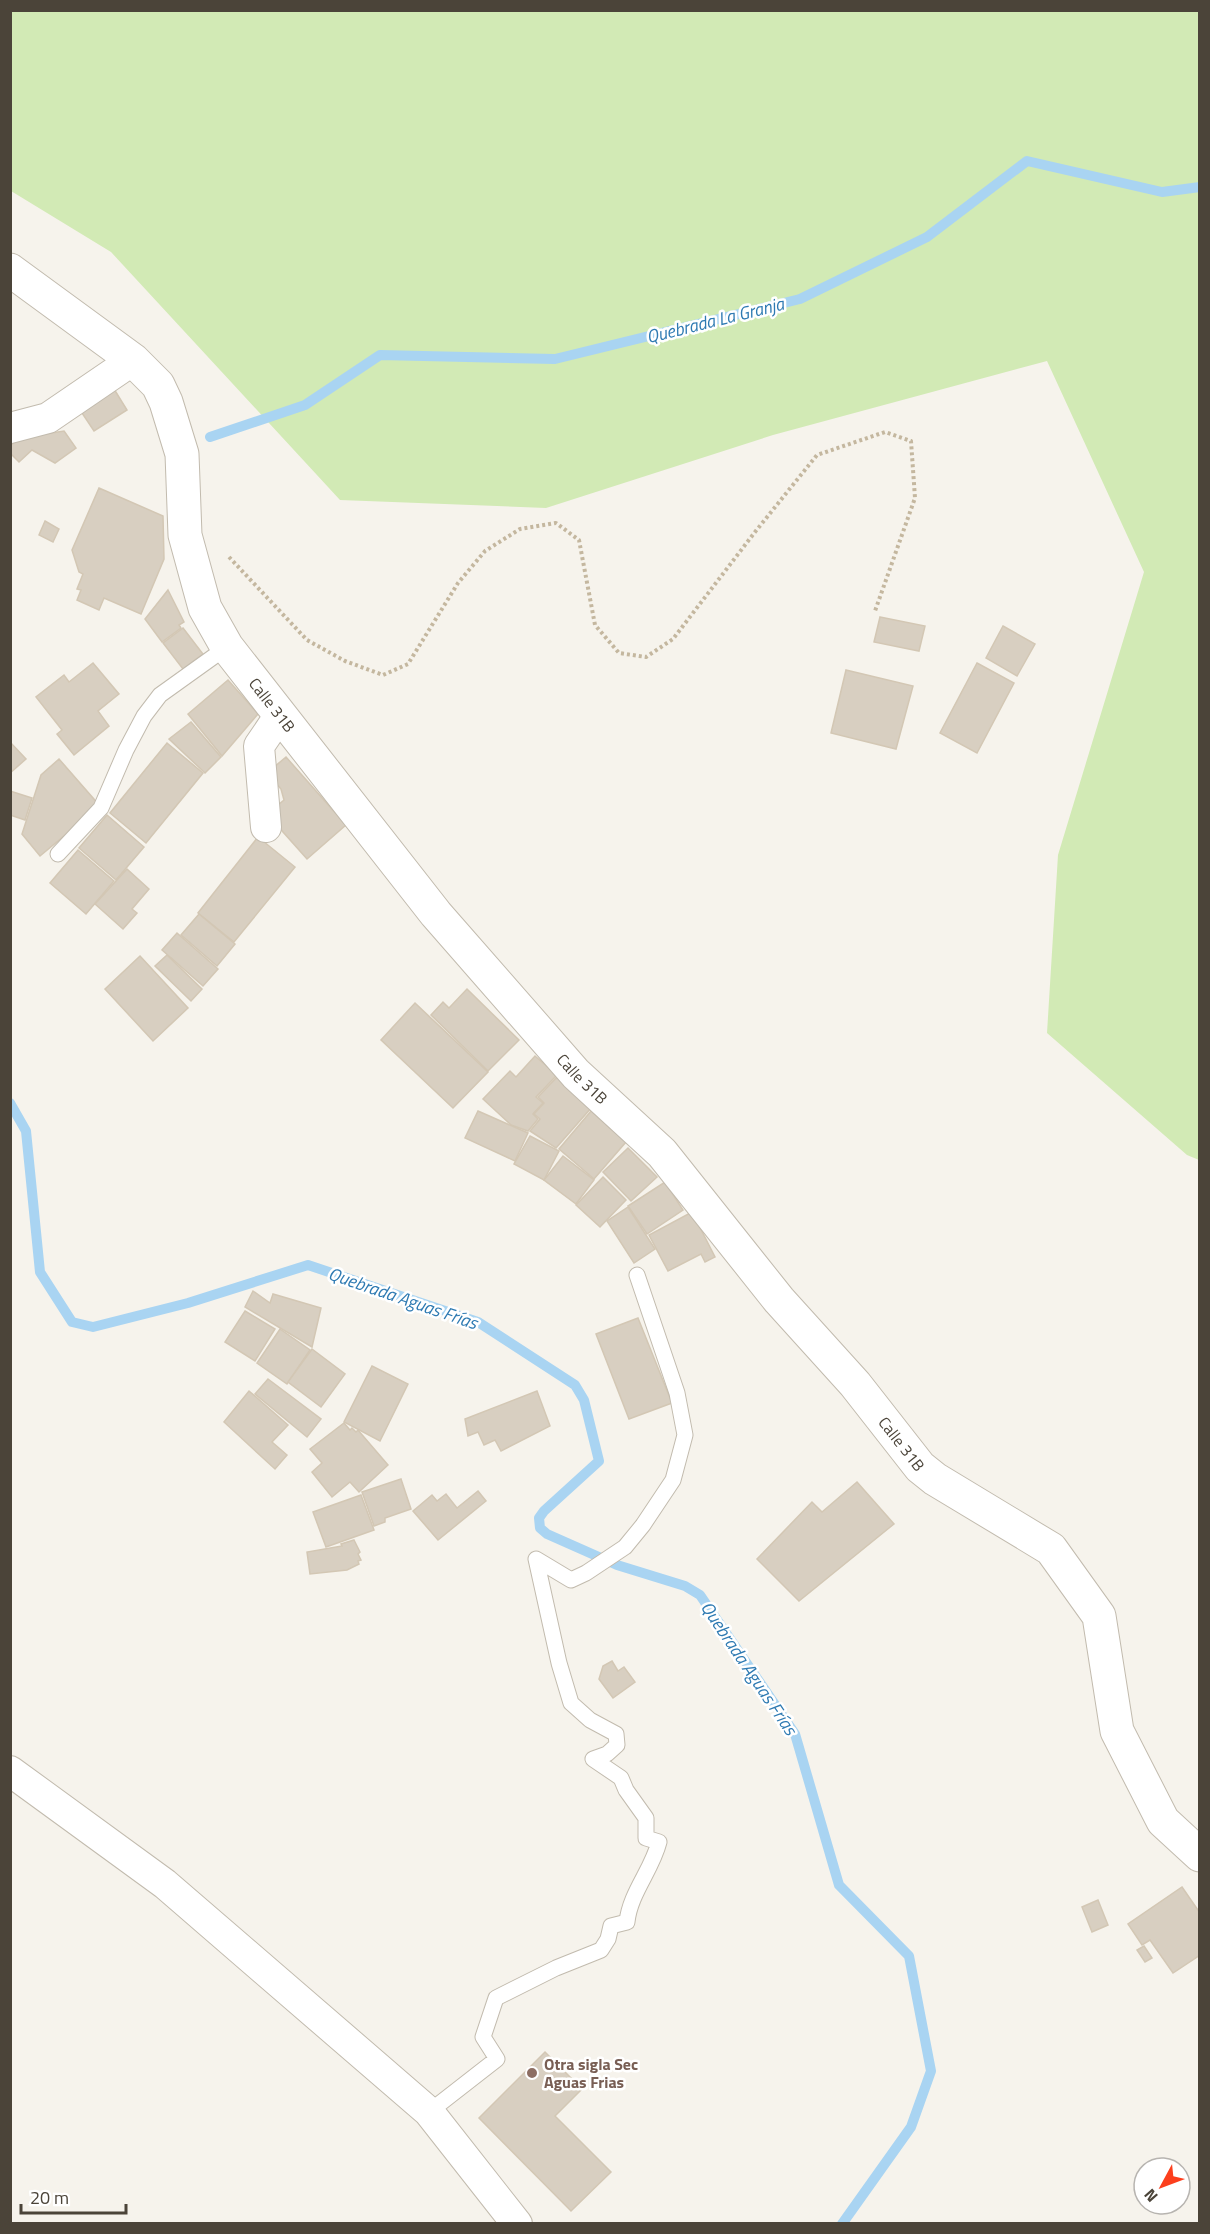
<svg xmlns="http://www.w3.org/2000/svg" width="1210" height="2234" viewBox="0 0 1210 2234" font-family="'Titillium Web',sans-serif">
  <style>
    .green { fill: #d2eab5 }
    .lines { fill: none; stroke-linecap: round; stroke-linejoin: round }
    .stream { stroke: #a9d4f2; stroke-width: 10 }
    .building { fill: #d8cfc1; stroke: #d3c7b4; stroke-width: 1.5 }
    .service-casing { stroke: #c2bbae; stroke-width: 17 }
    .minor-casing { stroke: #c2bbae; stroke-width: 32 }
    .tertiary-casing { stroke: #c2bbae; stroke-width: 35 }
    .path { stroke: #c4b79f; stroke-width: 4; stroke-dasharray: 3 3; stroke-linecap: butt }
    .service { stroke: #fff; stroke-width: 15 }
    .minor { stroke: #fff; stroke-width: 30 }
    .tertiary { stroke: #fff; stroke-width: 33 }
    .education-dot { fill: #8d6e63; stroke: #fff; stroke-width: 2 }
    .labels { text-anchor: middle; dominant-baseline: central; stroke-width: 5; stroke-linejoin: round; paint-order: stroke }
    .street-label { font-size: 16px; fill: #4b4439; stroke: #fff }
    .education-label { font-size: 16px; font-weight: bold; fill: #785e54; stroke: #fff; text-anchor: start }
    .water-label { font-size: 18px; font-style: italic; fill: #2e7ab2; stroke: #fff }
  </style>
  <rect width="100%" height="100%" fill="#f6f3ec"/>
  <polygon class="green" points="10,11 1199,11 1199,1160 1187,1155 1047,1033 1058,855 1144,572 1047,361 773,435 546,508 340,500 111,252 11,191"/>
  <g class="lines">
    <g class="stream">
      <polyline points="210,437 305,405 380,355 555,359 800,299 927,237 1027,161 1162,192 1200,187"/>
      <polyline points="10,1103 26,1131 40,1272 72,1322 93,1327 188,1303 308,1265 478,1322 575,1385 584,1400 599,1461 544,1511 539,1518 540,1528 547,1534 617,1565 685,1586 700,1595 795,1734 839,1885 909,1956 931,2071 911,2127 842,2224"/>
    </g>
  </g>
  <g class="building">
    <polygon points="114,389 127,410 94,431 80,410"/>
    <polygon points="64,431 76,448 55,463 32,450 19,462 10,453 10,446 19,438"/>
    <polygon points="99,488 163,516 164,559 141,614 104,598 99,610 77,600 81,590 77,589 83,574 79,572 72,550"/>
    <polygon points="45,521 59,529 53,542 39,535"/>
    <polygon points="168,590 184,622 179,625 181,628 162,642 145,619"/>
    <polygon points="880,617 925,626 919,651 874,642"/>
    <polygon points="1003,626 1035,644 1017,676 986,658"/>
    <polygon points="183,628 203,654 183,669 163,643"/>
    <polygon points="93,663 119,694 98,711 109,726 74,755 57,734 62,730 36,697 64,675 69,682"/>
    <polygon points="977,663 1014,683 977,753 940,733"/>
    <polygon points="846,670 913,686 896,749 831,733"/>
    <polygon points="228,680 258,714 222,756 188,714"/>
    <polygon points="191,722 221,757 205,773 169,739"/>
    <polygon points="10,742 26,759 10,773"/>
    <polygon points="167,743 203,773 146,843 110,813"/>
    <polygon points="286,757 346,825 307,859 267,814 284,800 281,789 267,773"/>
    <polygon points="59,759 100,806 40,856 22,834 41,775"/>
    <polygon points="10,791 32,798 25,820 10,815"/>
    <polygon points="107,815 144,847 116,880 79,848"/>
    <polygon points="258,837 295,867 234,942 198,913"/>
    <polygon points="78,850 114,881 86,914 50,883"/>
    <polygon points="127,869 149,889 132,909 137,913 123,929 95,904"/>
    <polygon points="199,914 235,944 217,966 181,935"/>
    <polygon points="177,933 218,969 203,986 162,950"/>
    <polygon points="167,955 202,989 191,1001 155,966"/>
    <polygon points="140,956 188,1008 153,1041 105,989"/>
    <polygon points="467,989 519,1040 488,1071 431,1015 443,1002 449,1008"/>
    <polygon points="415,1003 488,1072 453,1108 381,1040"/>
    <polygon points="535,1056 557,1075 536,1097 543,1103 533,1114 538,1119 528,1131 511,1125 483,1099 510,1071 516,1077"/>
    <polygon points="558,1076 592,1107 556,1148 530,1131 540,1119 534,1114 544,1103 538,1097"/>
    <polygon points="478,1111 528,1133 515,1161 465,1138"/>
    <polygon points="591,1111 626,1142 594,1179 559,1149"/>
    <polygon points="530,1136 559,1151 544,1180 514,1164"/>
    <polygon points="628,1148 657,1177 631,1201 603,1172"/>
    <polygon points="563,1156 594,1180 576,1204 544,1180"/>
    <polygon points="603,1177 626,1200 600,1227 576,1205"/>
    <polygon points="665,1182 683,1210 647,1234 628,1206"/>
    <polygon points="628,1207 655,1249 634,1263 607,1221"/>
    <polygon points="692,1212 715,1257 705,1262 701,1254 668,1271 649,1235"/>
    <polygon points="253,1291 270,1303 273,1294 321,1308 312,1347 245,1307"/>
    <polygon points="245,1311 275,1329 255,1361 225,1342"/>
    <polygon points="638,1318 672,1403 629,1419 596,1334"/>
    <polygon points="280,1329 310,1350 287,1384 257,1363"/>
    <polygon points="312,1349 345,1374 321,1407 288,1382"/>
    <polygon points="372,1366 408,1384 380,1441 344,1422"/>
    <polygon points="268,1379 321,1419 307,1437 255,1394"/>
    <polygon points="249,1391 288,1425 272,1442 287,1455 275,1469 224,1422"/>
    <polygon points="537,1391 550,1426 501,1451 495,1440 484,1445 478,1432 468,1436 465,1419"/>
    <polygon points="344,1423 350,1430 352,1428 356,1432 358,1430 388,1465 359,1492 350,1482 332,1497 312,1472 322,1463 310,1449"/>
    <polygon points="401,1479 411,1509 385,1518 385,1522 374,1526 362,1492"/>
    <polygon points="857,1482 894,1524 799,1601 757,1559 812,1502 822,1512"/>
    <polygon points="478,1491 486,1501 438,1540 413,1511 432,1495 437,1501 446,1494 457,1508"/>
    <polygon points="361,1495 374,1530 326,1547 313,1512"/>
    <polygon points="354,1540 360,1552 358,1554 361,1560 358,1561 359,1564 347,1570 310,1574 307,1552 342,1546 341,1544"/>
    <polygon points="612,1661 618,1671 624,1667 635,1682 613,1698 599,1679 603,1666"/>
    <polygon points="1182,1887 1200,1913 1200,1955 1173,1973 1150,1940 1142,1945 1128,1924"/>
    <polygon points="1098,1900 1108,1925 1092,1932 1082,1907"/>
    <polygon points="1144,1946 1152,1958 1145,1962 1137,1950"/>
    <polygon points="545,2052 582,2089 555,2116 611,2172 571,2211 479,2118"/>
  </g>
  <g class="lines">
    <defs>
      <g id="service">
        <polyline points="58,854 101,808 126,750 144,716 160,695 227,647"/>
        <path d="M429,2112L497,2059L483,2037L496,1998L556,1968L601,1950L608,1939L611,1926L627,1922C630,1893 652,1870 659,1842L646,1838V1818L626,1790L621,1778L593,1759L607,1754L617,1745L616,1734L590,1720L571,1703L559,1663L536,1559L571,1580L586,1573L625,1547L643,1525L673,1480L685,1435L677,1393L637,1275"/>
      </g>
      <g id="minor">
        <polyline points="10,428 48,418 133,360"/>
        <polyline points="266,827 259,746 280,715"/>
        <polyline points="10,1771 165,1884 429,2112 517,2224"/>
      </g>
      <g id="tertiary">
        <path id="s1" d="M10,270L133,360L158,385L166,402L182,454L185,535L205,608L227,647L436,914L576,1074L662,1153L779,1300L855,1384L920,1467L935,1479L1051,1549L1099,1616L1117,1731L1163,1821L1200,1855"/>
      </g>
    </defs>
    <use href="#service" class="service-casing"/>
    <use href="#minor" class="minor-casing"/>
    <use href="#tertiary" class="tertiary-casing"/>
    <polyline class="path" points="229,557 307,640 345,661 383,675 408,664 458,583 485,551 520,529 556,523 579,540 595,625 619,653 646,657 673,639 755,532 817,455 885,432 911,441 915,498 875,611"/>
    <use href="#service" class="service"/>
    <use href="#minor" class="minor"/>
    <use href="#tertiary" class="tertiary"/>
  </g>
  <circle class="education-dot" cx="532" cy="2073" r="6"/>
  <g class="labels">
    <g class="street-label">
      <text stroke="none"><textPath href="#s1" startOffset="536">Calle 31B</textPath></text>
      <text stroke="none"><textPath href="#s1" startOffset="1022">Calle 31B</textPath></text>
      <text stroke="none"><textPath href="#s1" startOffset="1508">Calle 31B</textPath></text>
    </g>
    <g class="education-label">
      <text x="544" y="2064">Otra sigla Sec<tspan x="544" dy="18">Aguas Frias</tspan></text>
    </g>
    <g class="water-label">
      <text transform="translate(715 320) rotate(-14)">Quebrada La Granja</text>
      <text transform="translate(403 1298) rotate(19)">Quebrada Aguas Frías</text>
      <text transform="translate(749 1668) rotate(56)">Quebrada Aguas Frías</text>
    </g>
  </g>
  <rect width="1210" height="2234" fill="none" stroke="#4b4439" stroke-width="24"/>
  <g transform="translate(1162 2186) rotate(229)"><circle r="28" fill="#ffffff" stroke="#b7b4b0" stroke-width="1.5"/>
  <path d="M0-4.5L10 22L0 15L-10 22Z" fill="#fc3f1d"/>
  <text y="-9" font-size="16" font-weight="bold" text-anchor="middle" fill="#4b4439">N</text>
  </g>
  <path d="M21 2204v9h105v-9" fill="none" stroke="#4b4439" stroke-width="3"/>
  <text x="30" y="2204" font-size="18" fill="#4b4439" stroke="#ffffff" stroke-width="4.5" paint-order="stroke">20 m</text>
</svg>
